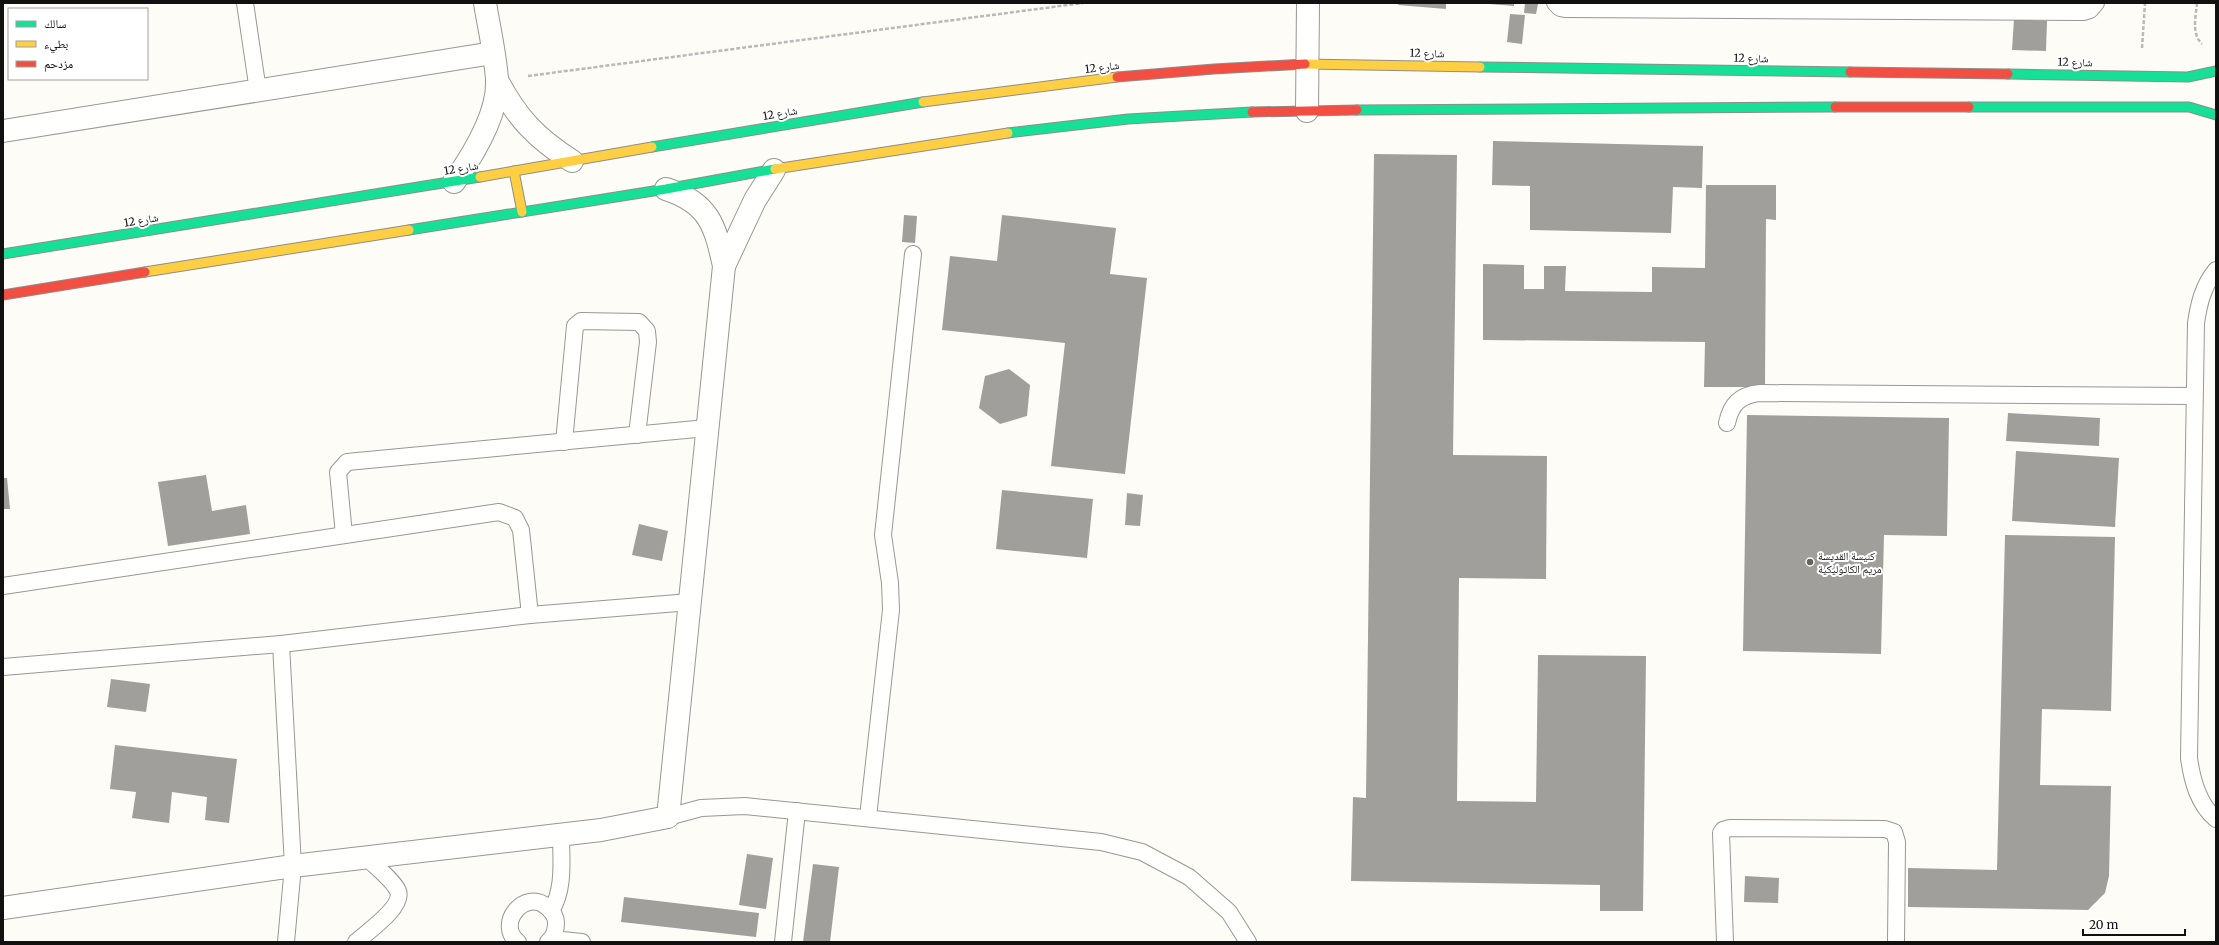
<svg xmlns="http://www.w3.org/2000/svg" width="2219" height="945" viewBox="0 0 2219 945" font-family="Merriweather,'Noto Naskh Arabic',serif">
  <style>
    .building { fill: #a19f9c }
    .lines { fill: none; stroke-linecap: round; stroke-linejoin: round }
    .lane-casing { stroke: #979795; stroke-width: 18 }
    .street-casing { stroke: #979795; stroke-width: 24 }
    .fast-casing { stroke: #8e8d8b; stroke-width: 11 }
    .slow-casing { stroke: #8e8d8b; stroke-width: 11 }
    .jam-casing { stroke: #8e8d8b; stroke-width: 11 }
    .path { stroke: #b9b9b8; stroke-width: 2.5; stroke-dasharray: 4 2; stroke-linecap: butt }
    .lane { stroke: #fffffe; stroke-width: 16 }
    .street { stroke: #fffffe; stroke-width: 22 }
    .fast { stroke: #16e098; stroke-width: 9 }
    .slow { stroke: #ffcf43; stroke-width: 9 }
    .jam { stroke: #f24e42; stroke-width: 9 }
    .poi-dot { fill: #646362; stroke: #fff; stroke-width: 1.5 }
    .labels { text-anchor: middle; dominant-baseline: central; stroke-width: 4; stroke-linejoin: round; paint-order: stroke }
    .street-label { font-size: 11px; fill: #111; stroke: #fff }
    .poi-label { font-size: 11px; fill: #111; stroke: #fff; text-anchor: start }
  </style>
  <rect width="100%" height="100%" fill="#fdfcf7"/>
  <g class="building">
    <polygon points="1399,3 1446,3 1446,9 1398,5"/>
    <polygon points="1477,3 1514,3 1514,6"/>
    <polygon points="1525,3 1538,4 1536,14 1524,13"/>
    <polygon points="1510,14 1525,15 1522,44 1507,42"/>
    <polygon points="2014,19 2047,21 2046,51 2012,50"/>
    <polygon points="1493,141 1703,146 1702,188 1673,187 1671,233 1530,230 1530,186 1492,185"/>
    <polygon points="1374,154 1457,155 1453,455 1547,456 1546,579 1459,578 1457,801 1536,802 1538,655 1646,656 1643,911 1600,911 1600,885 1351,881 1353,797 1366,798"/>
    <polygon points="1706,185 1776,185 1776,220 1766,219 1765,387 1704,387 1705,342 1483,340 1483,264 1524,265 1524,289 1544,289 1544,266 1566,266 1565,291 1652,292 1652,267 1705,268"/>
    <polygon points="904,215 917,216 915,243 902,242"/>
    <polygon points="1002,215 1116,228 1110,274 1147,278 1125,474 1051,466 1065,343 942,330 950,256 997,261"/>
    <polygon points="1009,369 1030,385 1027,416 1000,424 979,408 985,376"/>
    <polygon points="2008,413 2100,418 2099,446 2006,441"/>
    <polygon points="1747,415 1949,418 1947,536 1884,535 1881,654 1743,651"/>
    <polygon points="2016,451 2119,458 2115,527 2012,521"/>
    <polygon points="206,475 212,511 246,505 250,534 168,546 158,482"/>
    <polygon points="3,478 7,478 10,509 3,509"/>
    <polygon points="1002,490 1093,499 1087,558 996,549"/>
    <polygon points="1127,493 1143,495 1140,526 1125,525"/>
    <polygon points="639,524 668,531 662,561 632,555"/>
    <polygon points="2005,535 2115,537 2111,711 2042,709 2040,785 2111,786 2109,876 2105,893 2088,910 1908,907 1908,868 1997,870"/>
    <polygon points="111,679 150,684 146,712 107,707"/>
    <polygon points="115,745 237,759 229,823 205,820 207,797 172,792 169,823 132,818 136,792 110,789"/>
    <polygon points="747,854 773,858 766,909 739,905"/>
    <polygon points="813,864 839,867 830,942 803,942"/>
    <polygon points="1745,876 1779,878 1778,903 1744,902"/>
    <polygon points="624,897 759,913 756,937 621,922"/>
  </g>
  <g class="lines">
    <defs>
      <g id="lane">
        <polyline points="245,3 258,91"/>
        <polyline points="1555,3 1560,8 1565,9 2084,12 2090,10 2096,3"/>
        <path d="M2216,270C2203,286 2199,303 2196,323L2189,758C2192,780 2198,804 2216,819"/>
        <path d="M1727,423C1731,404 1740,395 1760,393L2194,396"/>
        <polyline points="564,442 575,326 581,321 639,322 647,331 648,342 637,435"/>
        <polyline points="344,535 338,472 347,462 707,428"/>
        <polyline points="3,586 499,512 515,518 521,530 530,615"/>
        <polyline points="281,644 530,615 690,602"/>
        <polyline points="3,667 281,644 293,866 286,942"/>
        <polyline points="668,817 701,808 745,806 1101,842 1142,852 1189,877 1229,912 1248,942"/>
        <polyline points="868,817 891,610 890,583 883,535 913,254"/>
        <path d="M551,911C565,889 561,859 561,834"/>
        <polyline points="552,939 582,942"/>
        <path d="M356,942C367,932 404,907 398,891C393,880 377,868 368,859"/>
        <path d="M518,942C495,924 525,888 547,907C552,911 556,916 556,923C556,930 554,937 548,942"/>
        <polyline points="783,942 797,811"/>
        <polyline points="1725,942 1721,833 1723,830 1730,828 1885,829 1894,832 1897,842 1896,942"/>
      </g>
      <g id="street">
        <path d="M497,80C517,118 536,138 572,161"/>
        <polyline points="1307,111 1308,3"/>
        <polyline points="3,131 493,53"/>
        <path d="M454,182C473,155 499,112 497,79C495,53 489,28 485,3"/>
        <polyline points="724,266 755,200 774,170"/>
        <path d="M3,908L293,866L601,830L668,817L724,266C715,225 709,203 666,189"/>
      </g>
      <g id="fast">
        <polyline points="1480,67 1850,72"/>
        <polyline points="2008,74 2188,77 2216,71"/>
        <polyline points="1969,107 2189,107 2216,115"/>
        <polyline points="1357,110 1835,107"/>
        <polyline points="1008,133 1128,119 1252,112"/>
        <polyline points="652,147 923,102"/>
        <polyline points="409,230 666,189 775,169"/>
        <polyline points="3,254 480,177"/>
      </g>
      <g id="slow">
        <polyline points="1305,64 1480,67"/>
        <polyline points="923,102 1117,77"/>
        <polyline points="775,169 1008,133"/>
        <polyline points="514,171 522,212"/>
        <polyline points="480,177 652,147"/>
        <polyline points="145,272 409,230"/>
      </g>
      <g id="jam">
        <polyline points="1850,72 2008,74"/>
        <polyline points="1117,77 1214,69 1305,64"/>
        <polyline points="1835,107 1969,107"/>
        <polyline points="1252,112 1357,110"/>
        <polyline points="3,295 145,272"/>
      </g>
    </defs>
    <use href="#lane" class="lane-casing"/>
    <use href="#street" class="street-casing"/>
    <use href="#fast" class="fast-casing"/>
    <use href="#slow" class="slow-casing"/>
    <use href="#jam" class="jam-casing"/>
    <g class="path">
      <path d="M2197,3C2196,16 2191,34 2202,44"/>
      <polyline points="2142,48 2145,3"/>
      <polyline points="528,76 1083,3"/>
    </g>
    <use href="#lane" class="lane"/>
    <use href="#street" class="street"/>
    <use href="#fast" class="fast"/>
    <use href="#slow" class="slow"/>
    <use href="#jam" class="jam"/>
  </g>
  <circle class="poi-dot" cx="1810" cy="562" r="4"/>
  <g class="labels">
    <g class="street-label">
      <text transform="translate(1427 53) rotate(1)">شارع 12</text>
      <text transform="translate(1751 58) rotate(1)">شارع 12</text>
      <text transform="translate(2075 62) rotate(1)">شارع 12</text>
      <text transform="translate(1102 67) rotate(-7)">شارع 12</text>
      <text transform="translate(780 113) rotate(-10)">شارع 12</text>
      <text transform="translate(461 168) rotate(-9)">شارع 12</text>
      <text transform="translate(141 220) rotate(-9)">شارع 12</text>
    </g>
    <g class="poi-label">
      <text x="1818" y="556">كنيسة القديسة<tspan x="1818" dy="13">مريم الكاثوليكية</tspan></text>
    </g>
  </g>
  <rect width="2219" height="945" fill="none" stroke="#111111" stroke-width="8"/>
  <rect x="8" y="8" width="140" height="72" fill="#ffffff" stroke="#a0a0a0"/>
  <rect x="16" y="21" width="20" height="6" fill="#16e098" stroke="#a0a0a0"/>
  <text x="44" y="28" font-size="12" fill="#111111">سالك</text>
  <rect x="16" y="41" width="20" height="6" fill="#ffcf43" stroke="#a0a0a0"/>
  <text x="44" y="48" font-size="12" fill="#111111">بطيء</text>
  <rect x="16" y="61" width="20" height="6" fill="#f24e42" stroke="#a0a0a0"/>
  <text x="44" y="68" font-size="12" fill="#111111">مزدحم</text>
  <path d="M2083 929v6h102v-6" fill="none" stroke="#111111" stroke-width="2"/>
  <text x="2089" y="929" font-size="12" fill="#111111" stroke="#ffffff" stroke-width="3" paint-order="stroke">20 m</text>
</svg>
